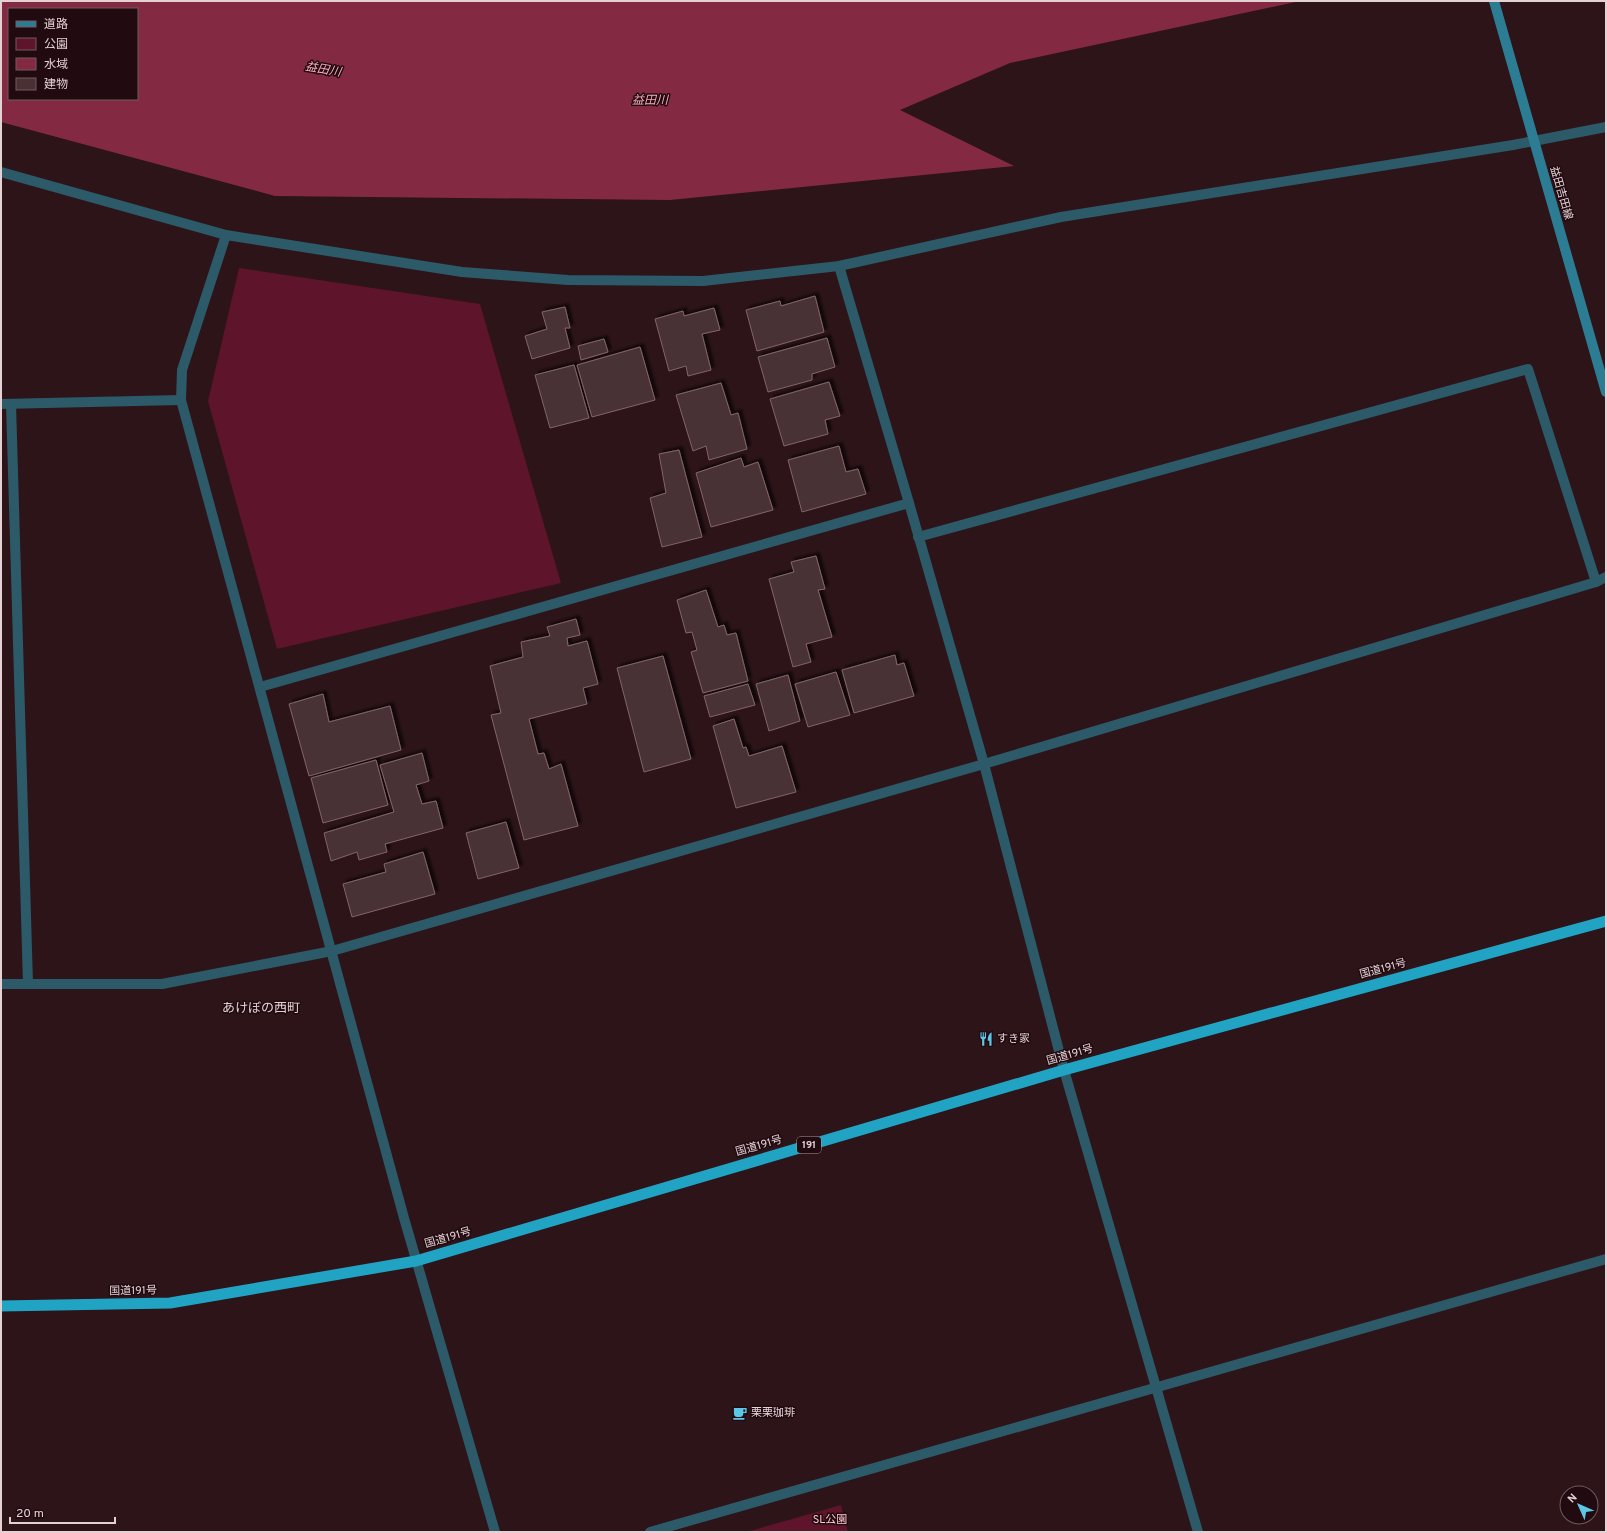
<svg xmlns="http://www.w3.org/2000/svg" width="1607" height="1533" viewBox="0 0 1607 1533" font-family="Overpass,'Noto Sans JP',sans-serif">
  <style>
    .green { fill: #5e142a }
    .water { fill: #832a42; fill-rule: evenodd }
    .building { fill: #4a3034; stroke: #83656a; filter: url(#shadow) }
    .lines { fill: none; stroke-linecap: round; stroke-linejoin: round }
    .minor { stroke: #2c5a68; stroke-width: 10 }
    .secondary { stroke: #2c7d93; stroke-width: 10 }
    .trunk { stroke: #21a4c4; stroke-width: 11 }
    .labels { text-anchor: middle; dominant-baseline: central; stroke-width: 3; stroke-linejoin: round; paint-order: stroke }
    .shield { fill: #210b10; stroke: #a99699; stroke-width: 1 }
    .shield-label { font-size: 10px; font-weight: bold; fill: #e3d1d4 }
    .street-label { font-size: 11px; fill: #e3d1d4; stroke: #210b10 }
    .poi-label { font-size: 11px; fill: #e3d1d4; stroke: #210b10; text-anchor: start }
    .park-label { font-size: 11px; fill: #fdc8d0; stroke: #210b10 }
    .water-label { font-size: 12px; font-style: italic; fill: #f9acb9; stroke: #210b10 }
    .quarter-label { font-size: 13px; fill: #e3d1d4; stroke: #210b10 }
  </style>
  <defs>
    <filter id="shadow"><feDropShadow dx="3.5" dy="-3.5" stdDeviation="1" flood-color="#0009"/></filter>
  </defs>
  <rect width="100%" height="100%" fill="#2c1419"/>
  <g class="green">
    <polygon points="239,268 480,304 561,583 277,649 208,401"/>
    <polygon points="841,1505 848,1532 746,1532"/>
  </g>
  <path class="water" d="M1,1H1300L1010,63L900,110L1014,166L670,200L275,196L1,122ZM9,9H137V99H9Z"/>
  <g class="building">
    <polygon points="815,296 824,332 757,351 746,310 780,301 781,306"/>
    <polygon points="565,307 570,328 565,328 570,348 532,359 525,336 547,329 542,312"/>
    <polygon points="714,308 720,330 702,334 711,370 688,376 686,366 669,371 655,319 683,311 684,316"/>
    <polygon points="827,338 835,367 812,374 812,380 768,392 758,357"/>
    <polygon points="604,339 608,352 581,360 578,346"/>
    <polygon points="640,347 655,400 592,417 577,365"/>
    <polygon points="574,365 589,418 550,428 535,375"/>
    <polygon points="829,382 840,416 825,420 828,434 784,446 770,399"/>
    <polygon points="721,383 731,415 738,413 747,449 709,460 706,446 693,451 676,395"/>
    <polygon points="839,446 846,472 858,469 866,494 802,512 788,460"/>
    <polygon points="679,450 702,537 662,547 650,498 666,493 659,454"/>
    <polygon points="741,458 744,467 758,462 773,510 711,527 696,473"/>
    <polygon points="816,556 825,589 818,590 832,637 806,644 811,662 793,667 769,579 794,572 791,562"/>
    <polygon points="706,590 718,627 724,625 727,635 736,633 748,681 703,693 691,652 697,650 692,632 686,633 677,600"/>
    <polygon points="576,619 580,635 567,638 568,646 587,641 598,684 583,688 587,704 529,719 538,754 544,753 549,769 561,764 578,826 524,840 491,715 501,713 490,666 523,657 521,642 550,636 547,627"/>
    <polygon points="895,655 897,665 904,663 914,696 854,713 842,670"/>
    <polygon points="663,656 691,759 644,772 617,668"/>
    <polygon points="836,672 850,715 808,727 795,684"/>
    <polygon points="788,675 800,721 769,731 756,684"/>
    <polygon points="748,684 755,705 710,717 704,696"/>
    <polygon points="323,694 329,722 390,706 401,750 309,776 289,704"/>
    <polygon points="734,719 743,748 746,747 749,756 782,746 796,792 736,808 713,726"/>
    <polygon points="422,753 429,781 416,785 422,804 436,801 443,828 385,844 387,852 359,860 357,852 331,861 324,833 394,812 380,765"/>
    <polygon points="376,760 388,805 323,823 311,778"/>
    <polygon points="506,822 519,868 478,879 466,833"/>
    <polygon points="423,852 435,894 352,917 343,884 386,872 384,864"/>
  </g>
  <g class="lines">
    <g class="minor">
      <polyline points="1,172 226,235 462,272 568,280 703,281 839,266 1061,217 1513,145 1606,127"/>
      <polyline points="226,235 182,370 181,400 404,1218 495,1532"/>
      <polyline points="839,266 909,503 984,764 1064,1070 1198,1532"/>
      <polyline points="1,404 181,400"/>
      <polyline points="11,404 28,984"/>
      <polyline points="918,537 1528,369 1596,582"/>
      <polyline points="260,687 909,503"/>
      <polyline points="1,984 162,984 332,951 984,764 1596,582 1606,577"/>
      <polyline points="650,1532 1606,1259"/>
    </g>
    <polyline class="secondary" points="1494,1 1606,392"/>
    <polyline class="trunk" points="1,1306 170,1303 416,1261 1064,1070 1606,921"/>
  </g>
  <defs>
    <symbol id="restaurant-bare" viewBox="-9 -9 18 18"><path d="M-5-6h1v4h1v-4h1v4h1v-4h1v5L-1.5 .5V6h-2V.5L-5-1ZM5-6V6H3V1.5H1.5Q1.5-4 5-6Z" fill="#5cc7e7" stroke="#210b10" stroke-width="2.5" paint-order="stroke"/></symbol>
    <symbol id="cafe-bare" viewBox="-9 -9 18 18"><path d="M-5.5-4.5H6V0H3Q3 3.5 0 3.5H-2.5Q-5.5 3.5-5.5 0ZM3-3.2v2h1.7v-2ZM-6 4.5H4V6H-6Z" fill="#5cc7e7" stroke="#210b10" stroke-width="2.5" paint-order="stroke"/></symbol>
  </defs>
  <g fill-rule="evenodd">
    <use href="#restaurant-bare" x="976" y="1029" width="20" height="20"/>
    <use href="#cafe-bare" x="730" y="1403" width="20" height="20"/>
  </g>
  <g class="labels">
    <rect class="shield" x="797" y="1137" width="24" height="16" rx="3"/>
    <g class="shield-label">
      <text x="809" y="1145">191</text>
    </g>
    <g class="street-label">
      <text transform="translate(1561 193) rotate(74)">益田吉田線</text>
      <text transform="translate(1383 969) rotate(-15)">国道191号</text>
      <text transform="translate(1070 1055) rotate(-16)">国道191号</text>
      <text transform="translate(759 1146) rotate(-16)">国道191号</text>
      <text transform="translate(448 1238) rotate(-16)">国道191号</text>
      <text transform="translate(133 1291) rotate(-1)">国道191号</text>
    </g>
    <g class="poi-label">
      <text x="997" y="1039">すき家</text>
      <text x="751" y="1413">栗栗珈琲</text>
    </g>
    <g class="park-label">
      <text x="830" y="1520">SL公園</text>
    </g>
    <g class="water-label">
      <text transform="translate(323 70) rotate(10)">益田川</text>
      <text x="650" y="101">益田川</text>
    </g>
    <g class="quarter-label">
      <text x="261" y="1009">あけぼの西町</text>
    </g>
  </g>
  <rect width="1607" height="1533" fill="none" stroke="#e3d1d4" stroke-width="4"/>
  <rect x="8" y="8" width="130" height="92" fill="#210b10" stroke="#6f5a5e"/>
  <rect x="16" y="21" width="20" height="6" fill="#2c7d93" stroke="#6f5a5e"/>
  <text x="44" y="28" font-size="12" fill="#e3d1d4">道路</text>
  <rect x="16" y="38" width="20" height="12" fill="#5e142a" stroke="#6f5a5e"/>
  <text x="44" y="48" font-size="12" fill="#e3d1d4">公園</text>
  <rect x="16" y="58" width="20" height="12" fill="#832a42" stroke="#6f5a5e"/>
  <text x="44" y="68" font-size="12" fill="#e3d1d4">水域</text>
  <rect x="16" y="78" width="20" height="12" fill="#4a3034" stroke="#6f5a5e"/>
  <text x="44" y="88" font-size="12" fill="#e3d1d4">建物</text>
  <g transform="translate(1579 1505) rotate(315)"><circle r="19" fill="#210b10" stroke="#6f5a5e"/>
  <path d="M0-3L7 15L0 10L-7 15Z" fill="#5cc7e7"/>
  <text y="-6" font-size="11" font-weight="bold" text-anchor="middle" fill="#e3d1d4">N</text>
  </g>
  <path d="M10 1517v6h105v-6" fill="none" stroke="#e3d1d4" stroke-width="2"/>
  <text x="16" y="1517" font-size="12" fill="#e3d1d4" stroke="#210b10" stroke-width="3" paint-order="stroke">20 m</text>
</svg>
